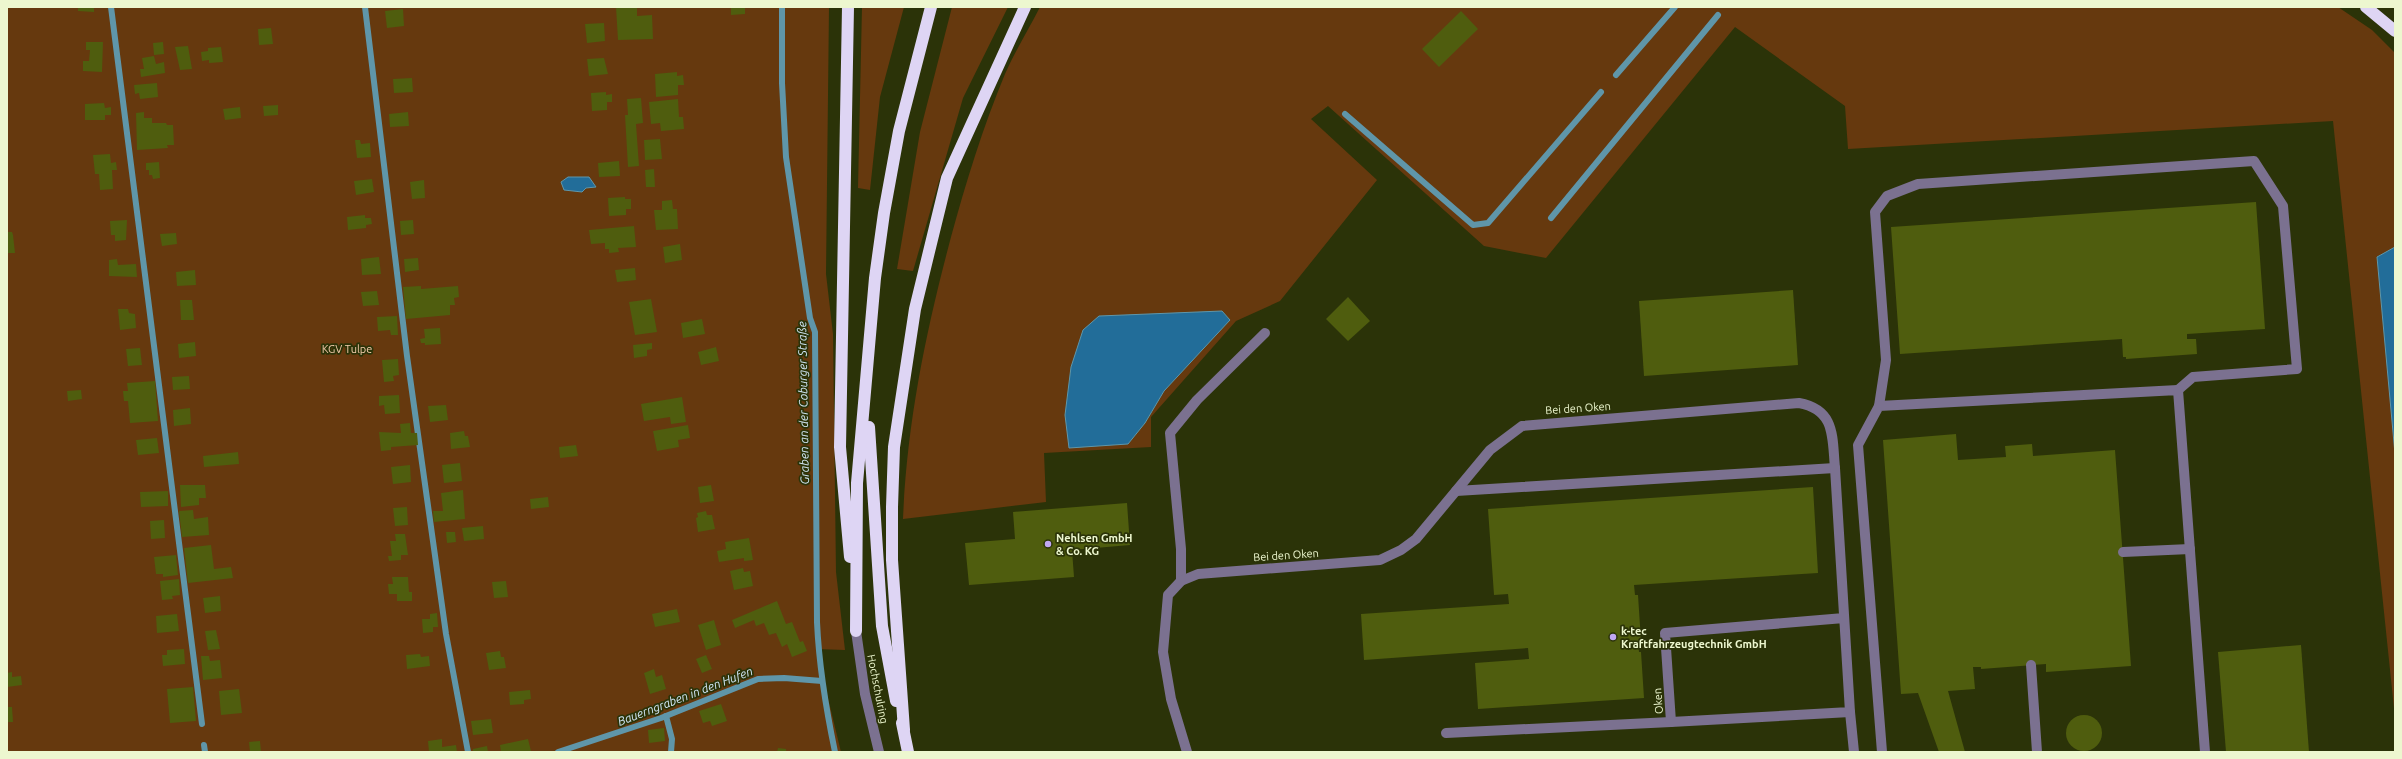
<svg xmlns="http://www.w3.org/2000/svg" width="2402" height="759" viewBox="0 0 2402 759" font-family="Ubuntu,sans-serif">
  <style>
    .green { fill: #66390e; fill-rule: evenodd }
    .water { fill: #226d99; stroke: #5f96a9 }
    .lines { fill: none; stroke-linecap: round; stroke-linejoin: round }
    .stream { stroke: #5f96a9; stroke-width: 6 }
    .building { fill: #4f5d0e }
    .minor { stroke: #7b7190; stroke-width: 10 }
    .highway { stroke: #ded5f4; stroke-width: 12 }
    .poi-dot { fill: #c1a8f3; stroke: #2b3308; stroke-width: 1.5 }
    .labels { text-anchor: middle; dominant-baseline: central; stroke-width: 3.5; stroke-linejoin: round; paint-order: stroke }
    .park-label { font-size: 11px; fill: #f5cdad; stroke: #2b3308 }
    .street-label { font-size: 11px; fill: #edf7cf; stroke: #2b3308 }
    .poi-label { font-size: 11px; font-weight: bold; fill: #edf7cf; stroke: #2b3308; text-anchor: start }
    .water-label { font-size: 12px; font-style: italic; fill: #d2e7f6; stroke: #2b3308 }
  </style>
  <rect width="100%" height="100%" fill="#2b3308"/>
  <g class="green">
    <polygon points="7,7 829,7 826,274 833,334 836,572 845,650 816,649 841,752 7,752"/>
    <polygon points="862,7 904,7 880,97 870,190 858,188"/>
    <polygon points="952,7 1008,7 963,98 913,271 897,269 920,132"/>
    <path d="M1040,7H2338L2372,30L2395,53V247L2377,257L2395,454V718L2333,121L1848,149L1845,106L1735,27L1546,258L1484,246L1328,106L1311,119L1377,180L1280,301L1236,321L1151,417V447L1044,453L1046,502L903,519C907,422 926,331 951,237C966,182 983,127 1005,74C1015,51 1029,29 1040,7ZM1222,311L1230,320L1164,391L1145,423L1128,444L1070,447L1065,415L1071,367Z"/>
  </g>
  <g class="water">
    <polygon points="568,177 589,177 596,187 586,188 582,192 564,190 561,182"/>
    <polygon points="2395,247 2395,454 2377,257"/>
    <polygon points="1222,311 1230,320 1164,391 1145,423 1128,444 1069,448 1065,415 1071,367 1083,330 1099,316"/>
  </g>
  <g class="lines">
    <g class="stream">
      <polyline points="111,7 202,724"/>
      <polyline points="365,7 407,356 446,634 468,752"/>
      <path d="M782,7V83L786,157L810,318L815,332L817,622C819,666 826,709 835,752"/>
      <polyline points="1616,75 1675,7"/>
      <polyline points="1345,114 1473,225 1488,223 1601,92"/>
      <polyline points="1551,218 1718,15"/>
      <polyline points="666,716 672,739 671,752"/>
      <polyline points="204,745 205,752"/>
      <polyline points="558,752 661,718 758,679 784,678 822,681"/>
    </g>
  </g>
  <g class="building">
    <polygon points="78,7 94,7 94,12 78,11"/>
    <polygon points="616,7 637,7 637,16 652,15 653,39 618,40"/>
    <polygon points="731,7 745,7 745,14 731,15"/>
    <polygon points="403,9 404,26 387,28 385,11"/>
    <polygon points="1461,11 1478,29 1439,67 1422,49"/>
    <polygon points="604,23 605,41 587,43 585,24"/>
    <polygon points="271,28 273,44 259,45 258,29"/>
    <polygon points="86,42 103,42 102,72 83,71 83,61 89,61 90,50 86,50"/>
    <polygon points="163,42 164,54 154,55 153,43"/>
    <polygon points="188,46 192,69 180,70 175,47"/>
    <polygon points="221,47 223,62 209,63 209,60 202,61 201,52 208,51 208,48"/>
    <polygon points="154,56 156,64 164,62 165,73 141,77 140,69 144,69 142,58"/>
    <polygon points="604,58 608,74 589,76 587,59"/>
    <polygon points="677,72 677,76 683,75 684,85 678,85 678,95 656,97 655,74"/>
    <polygon points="412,78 413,92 394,93 393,79"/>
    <polygon points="157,83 158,97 140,99 139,93 135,94 134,85"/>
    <polygon points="606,92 606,95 612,94 612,102 607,102 607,110 592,111 591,93"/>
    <polygon points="641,98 643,123 636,124 639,166 628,167 625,115 628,115 627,99"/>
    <polygon points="678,99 679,117 683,117 684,129 661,131 660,123 651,124 649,102"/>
    <polygon points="104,103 105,108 111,107 111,115 105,115 105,120 85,120 85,104"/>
    <polygon points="278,105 278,115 264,116 263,106"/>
    <polygon points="240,107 241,118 225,120 223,109"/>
    <polygon points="144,112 144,118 152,118 152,123 166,123 167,125 173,125 174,145 167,145 168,148 137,150 136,113"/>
    <polygon points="408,112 409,126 390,127 389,114"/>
    <polygon points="660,139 662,159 645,160 644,140"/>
    <polygon points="355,140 360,140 361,144 370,143 371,157 357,158"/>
    <polygon points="110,154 111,163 116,162 117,170 112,170 113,189 100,190 99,174 95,174 93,155"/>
    <polygon points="619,161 620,176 599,177 598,163"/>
    <polygon points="159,162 160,178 153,179 152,175 149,175 149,170 146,170 146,163"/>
    <polygon points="654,169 655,187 646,187 645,170"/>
    <polygon points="372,179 374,192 356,195 354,181"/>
    <polygon points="424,180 425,198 412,199 410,182"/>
    <polygon points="625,197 625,199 631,199 631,209 626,209 626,215 609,216 608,198"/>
    <polygon points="672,200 673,209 677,209 678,229 656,230 654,210 662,210 662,201"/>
    <polygon points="2256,202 2265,329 2187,334 2187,339 2196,339 2197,354 2126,359 2126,357 2123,357 2122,339 1900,354 1891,227"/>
    <polygon points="365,215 365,218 371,218 372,224 366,225 366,228 348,230 347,217"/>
    <polygon points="127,220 126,240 115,241 115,235 111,235 110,221"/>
    <polygon points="413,220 414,234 401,235 400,221"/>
    <polygon points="634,226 636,247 618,248 619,252 609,253 609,249 605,249 605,243 591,244 589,230"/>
    <polygon points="7,232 12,232 13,235 15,253 7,253"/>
    <polygon points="176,233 177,244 162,246 160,234"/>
    <polygon points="680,244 682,260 665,263 663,247"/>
    <polygon points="379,257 381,274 362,275 361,259"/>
    <polygon points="418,258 419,270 405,272 404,259"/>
    <polygon points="117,259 118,265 136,264 137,277 109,276 109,260"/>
    <polygon points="635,268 636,280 617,282 615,270"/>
    <polygon points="195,270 196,285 177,286 176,272"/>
    <polygon points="421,286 421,289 458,286 459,297 454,298 455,305 450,305 450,315 406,319 403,287"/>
    <polygon points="1793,290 1798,365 1644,376 1639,301"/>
    <polygon points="377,291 379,305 363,306 361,292"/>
    <polygon points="1348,297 1370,321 1348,341 1326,319"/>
    <polygon points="651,299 657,332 635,335 629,302"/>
    <polygon points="180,300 192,300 194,320 181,320"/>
    <polygon points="118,309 128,309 129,313 135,314 136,328 120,330"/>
    <polygon points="397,316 398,335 391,335 390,330 378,331 377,317"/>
    <polygon points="702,319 705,334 683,338 681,323"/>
    <polygon points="440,328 441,344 425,345 425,343 421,343 420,339 425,338 424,329"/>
    <polygon points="195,342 196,356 179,358 178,344"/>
    <polygon points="652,343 652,349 647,350 647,356 634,358 633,345"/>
    <polygon points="716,347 719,361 701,365 698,352"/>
    <polygon points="140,348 142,365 128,366 126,349"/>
    <polygon points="398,359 399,375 393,376 394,381 384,382 382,360"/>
    <polygon points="189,376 190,389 173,390 172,377"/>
    <polygon points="155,381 158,421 130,423 128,401 124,401 123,391 128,391 127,383"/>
    <polygon points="81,390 82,399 68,401 67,391"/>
    <polygon points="399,395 400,413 385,414 384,405 379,406 379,396"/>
    <polygon points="682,397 686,422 671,424 670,417 644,421 641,404"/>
    <polygon points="446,405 448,420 430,422 428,406"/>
    <polygon points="190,408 191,424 174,426 173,410"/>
    <polygon points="410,423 411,433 417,433 418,445 391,447 391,450 381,451 379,432 401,433 400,424"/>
    <polygon points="688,425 690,438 678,440 679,447 657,451 653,431"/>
    <polygon points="464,431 465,436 468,436 470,447 451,449 450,433"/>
    <polygon points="1956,434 1958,460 2006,457 2005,446 2032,444 2033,456 2115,450 2131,666 2046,672 2046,664 1981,669 1981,667 1973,667 1975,689 1948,691 1965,752 1939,752 1918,693 1901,694 1883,440"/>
    <polygon points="157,438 159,453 138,455 136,440"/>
    <polygon points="576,445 578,456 560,458 559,447"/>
    <polygon points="238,452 239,464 204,467 203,456"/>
    <polygon points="460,463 462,481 444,483 442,465"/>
    <polygon points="410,465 411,482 393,484 391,467"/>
    <polygon points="180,485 205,485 206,498 199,498 199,505 181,507"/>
    <polygon points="711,485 714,501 700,503 698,487"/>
    <polygon points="1813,487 1818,573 1634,585 1635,595 1638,595 1641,641 1638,641 1639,652 1641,652 1644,698 1478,709 1475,663 1529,659 1528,648 1364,660 1361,614 1509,604 1508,594 1494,595 1488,509"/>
    <polygon points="463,490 465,519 434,522 433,511 443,511 441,493"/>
    <polygon points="168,491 168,506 141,507 140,492"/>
    <polygon points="548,497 549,507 531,509 530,499"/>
    <polygon points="1127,503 1130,545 1072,550 1074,577 969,585 965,543 1015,539 1013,512"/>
    <polygon points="407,507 408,525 395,526 393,508"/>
    <polygon points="193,510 194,519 208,517 209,535 182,537 179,511"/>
    <polygon points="706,511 707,515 712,515 715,529 698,532 696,518 698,517 697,513"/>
    <polygon points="164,520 165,538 151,539 150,521"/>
    <polygon points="483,526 484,539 464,541 462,528"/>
    <polygon points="446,532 455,532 456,542 447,543"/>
    <polygon points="395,534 405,534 408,555 401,555 401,560 389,561 388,556 392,556 390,541 396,541"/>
    <polygon points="749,538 753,560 744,561 744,558 719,562 717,551 726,549 725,542"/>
    <polygon points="211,545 214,569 231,567 233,578 188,583 184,548"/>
    <polygon points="176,555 178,575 163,577 163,574 156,574 154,557"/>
    <polygon points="743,568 744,572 750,571 753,586 734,590 730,571"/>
    <polygon points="392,577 408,577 409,592 412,592 412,601 397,601 397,594 389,594 388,584 393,584"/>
    <polygon points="179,579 180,595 172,596 173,599 162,600 160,581"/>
    <polygon points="506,581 508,597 494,598 492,582"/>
    <polygon points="220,596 221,611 205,613 203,598"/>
    <polygon points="777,601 786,624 792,622 800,642 803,641 807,651 792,657 787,644 782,647 776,633 769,635 764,623 756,626 754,620 735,628 732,620"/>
    <polygon points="677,609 680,622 655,627 652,614"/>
    <polygon points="437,613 438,627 433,627 433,632 423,633 422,619 430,619 430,614"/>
    <polygon points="177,614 179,631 157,633 156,616"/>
    <polygon points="714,620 721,645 706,650 698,625"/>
    <polygon points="216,630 220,649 208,650 205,631"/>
    <polygon points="2301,645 2309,752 2226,752 2218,652"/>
    <polygon points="184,649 185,664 163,666 162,655 167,655 167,650"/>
    <polygon points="500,651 501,657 504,657 506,668 489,670 486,653"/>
    <polygon points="420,654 421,657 429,656 430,666 407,669 406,655"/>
    <polygon points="706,655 712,669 702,673 696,659"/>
    <polygon points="201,656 209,656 210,661 220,660 222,678 203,680"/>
    <polygon points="654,669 656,677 662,675 666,689 650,694 644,673"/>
    <polygon points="12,672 12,677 21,676 22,685 7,687 7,673"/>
    <polygon points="193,687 196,721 170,723 167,689"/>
    <polygon points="239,689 242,713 221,715 219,691"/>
    <polygon points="530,690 531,699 524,700 524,704 510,705 509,692"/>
    <polygon points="721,704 727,721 712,726 710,721 703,723 699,711"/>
    <polygon points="7,707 12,707 13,722 7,722"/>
    <circle cx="2084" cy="733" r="18"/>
    <polygon points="491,719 493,733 473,735 471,721"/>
    <polygon points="664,728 665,741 649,743 648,730"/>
    <polygon points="442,739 442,747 456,745 457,752 429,752 428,741"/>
    <polygon points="528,739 531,751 501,752 500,745"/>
    <polygon points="260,741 261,752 250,752 249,742"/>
    <polygon points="487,746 488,752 473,752 473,749"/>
    <polygon points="778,748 786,749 786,752 777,752"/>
  </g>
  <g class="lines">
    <g class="minor">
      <polyline points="1879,406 1886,360 1875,212 1887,196 1918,184 2254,161 2283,206 2297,369 2193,377 2178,390"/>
      <polyline points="1456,491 1835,468"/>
      <polyline points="2123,552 2190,549"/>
      <polyline points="1181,581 1181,549 1170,433 1197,400 1265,333"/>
      <polyline points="856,631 865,694 879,752"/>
      <polyline points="2031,665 2037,752"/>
      <polyline points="1850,712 1854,752"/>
      <polyline points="1446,733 1671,722"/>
      <path d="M1187,752L1171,699L1163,652L1168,595L1181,581L1198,574L1380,560L1401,550L1416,539L1490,450L1522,426L1799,403C1836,410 1832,437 1835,468L1850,712L1671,722L1665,633L1844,618"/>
      <polyline points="1882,752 1858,445 1879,406 2178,390 2205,752"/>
    </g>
    <g class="highway">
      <polyline points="848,7 840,447 850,557"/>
      <polyline points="2366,7 2395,31"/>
      <polyline points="869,427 882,626 896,701"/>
      <polyline points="856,631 857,483 875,278 884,213 899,131 931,7"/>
      <polyline points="902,723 908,752"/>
      <polyline points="904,730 892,560 892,507 894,447 915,309 947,178 1025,7"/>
    </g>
  </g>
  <g class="poi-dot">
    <circle cx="1048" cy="544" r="4"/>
    <circle cx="1613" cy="637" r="4"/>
  </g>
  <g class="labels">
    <g class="park-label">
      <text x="347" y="349">KGV Tulpe</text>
    </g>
    <g class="street-label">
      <text transform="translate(1578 408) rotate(-4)">Bei den Oken</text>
      <text transform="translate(1286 555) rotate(-4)">Bei den Oken</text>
      <text transform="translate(878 689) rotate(79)">Hochschulring</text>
      <text transform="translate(1658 701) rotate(-94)">Oken</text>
    </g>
    <g class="poi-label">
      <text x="1056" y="538">Nehlsen GmbH<tspan x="1056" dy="13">&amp; Co. KG</tspan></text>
      <text x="1621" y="631">k-tec<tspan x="1621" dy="13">Kraftfahrzeugtechnik GmbH</tspan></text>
    </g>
    <g class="water-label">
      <text transform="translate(803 403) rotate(-91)">Graben an der Coburger Straße</text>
      <text transform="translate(685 696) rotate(-21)">Bauerngraben in den Hufen</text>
    </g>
  </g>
  <rect width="2402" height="759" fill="none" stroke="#edf7cf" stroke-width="16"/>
</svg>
